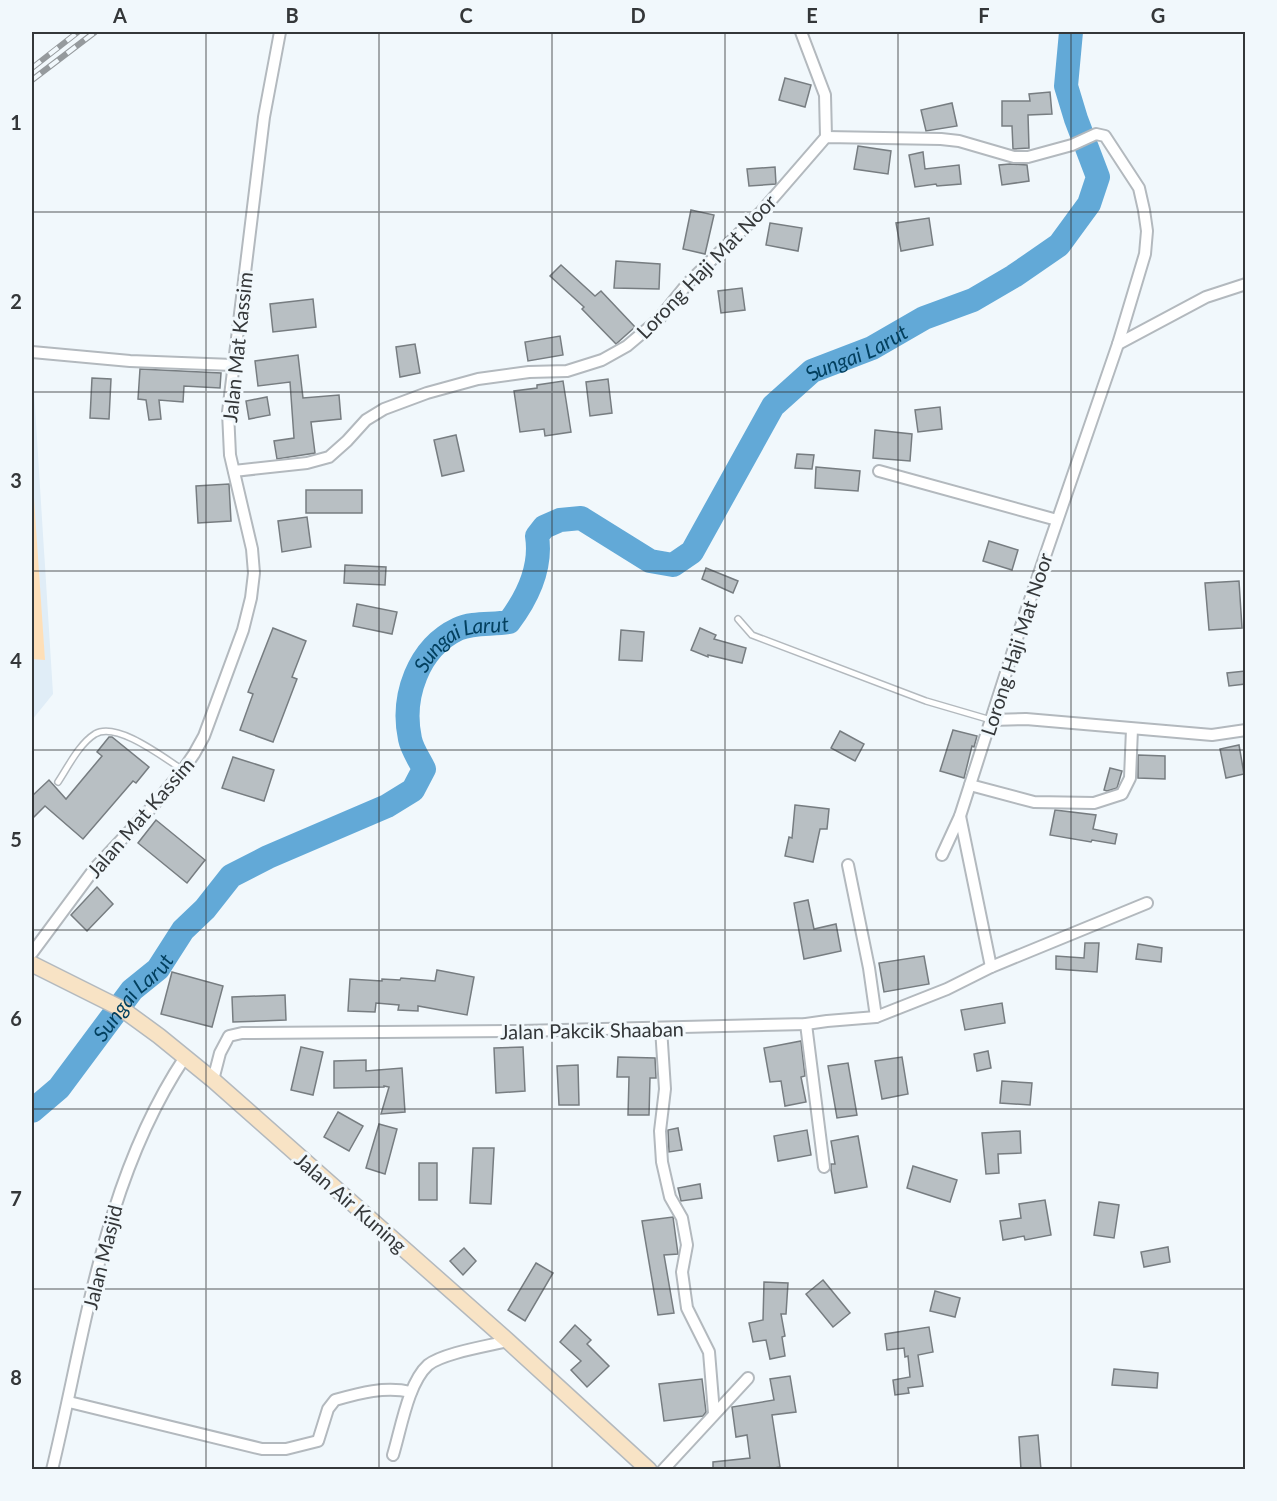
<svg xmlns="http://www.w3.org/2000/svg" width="1277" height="1501" viewBox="0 0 1277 1501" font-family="Lato,sans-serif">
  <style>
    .built { fill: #e0edf7 }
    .green { fill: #fedfb8 }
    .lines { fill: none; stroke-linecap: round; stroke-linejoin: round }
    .river { stroke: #62a9d7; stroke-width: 24 }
    .building { fill: #b8bfc3; stroke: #777d81; stroke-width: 1.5 }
    .lane-casing { stroke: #b3b9be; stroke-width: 8 }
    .street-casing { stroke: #b3b9be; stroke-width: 14 }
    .secondary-casing { stroke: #b3b9be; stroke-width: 18 }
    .lane { stroke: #fff; stroke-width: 5 }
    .street { stroke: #fff; stroke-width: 10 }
    .secondary { stroke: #f8e3c5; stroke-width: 15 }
    .rail-casing { stroke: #959a9d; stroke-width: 6 }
    .rail { stroke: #f1f8fc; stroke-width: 4; stroke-dasharray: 11; stroke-linecap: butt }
    .grid { fill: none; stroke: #343739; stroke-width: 1.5; stroke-opacity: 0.55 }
    .labels { text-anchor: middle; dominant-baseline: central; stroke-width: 6; stroke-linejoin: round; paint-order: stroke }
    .street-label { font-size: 20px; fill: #343739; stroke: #f1f8fc }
    .water-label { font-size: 21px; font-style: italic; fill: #03405f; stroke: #f1f8fc }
    .neatline { fill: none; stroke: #343739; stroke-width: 2 }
    .grid-label { font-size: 20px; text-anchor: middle; font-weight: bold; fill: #343739 }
  </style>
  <rect width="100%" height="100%" fill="#f1f8fc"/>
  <polygon class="built" points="32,375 33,375 53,694 32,720"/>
  <polygon class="green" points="32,469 45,660 32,659"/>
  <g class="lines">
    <path class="river" id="s1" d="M32,1111L59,1088L132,990L158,969L183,930L205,909L231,876L268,857L387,806L413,790L424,769C419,759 412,749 410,739C401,697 418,648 458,629C473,622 493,625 509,622C527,598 542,568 537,536L544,527L560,520L581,518L650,561L673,565L692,552L773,406L812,371L872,348L924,318L973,300L1014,276L1059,245L1089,204L1098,177L1076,119L1066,86L1071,32"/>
  </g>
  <g class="building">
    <polygon points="785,78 811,85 805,107 779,100"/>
    <polygon points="1050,92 1052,114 1028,115 1029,148 1013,149 1012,126 1002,126 1002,101 1030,101 1029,94"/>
    <polygon points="952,103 957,126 926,131 921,110"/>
    <polygon points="858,146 891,151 888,174 854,169"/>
    <polygon points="923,152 925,169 959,165 961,184 937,186 936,184 915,187 909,155"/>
    <polygon points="1010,164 1027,165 1029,181 1002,185 999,165"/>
    <polygon points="775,167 776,184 749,186 747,169"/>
    <polygon points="691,210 714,215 705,254 683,249"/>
    <polygon points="929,218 933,245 901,251 896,223"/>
    <polygon points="770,223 802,228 798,251 766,245"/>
    <polygon points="616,261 660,264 659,289 614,288"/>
    <polygon points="561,265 595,296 601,291 635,327 616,344 582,309 584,307 550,276"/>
    <polygon points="742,288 745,310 721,313 718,291"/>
    <polygon points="313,299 316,327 273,332 270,304"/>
    <polygon points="560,336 563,355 528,361 525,342"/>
    <polygon points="415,344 420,373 400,377 396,347"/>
    <polygon points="298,355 303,398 339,395 341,419 311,422 315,453 277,459 274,441 294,438 290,382 258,386 255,361"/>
    <polygon points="140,369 221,373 220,388 184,386 183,402 159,400 161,419 149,420 146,400 138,399"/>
    <polygon points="92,378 111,379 109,419 90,418"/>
    <polygon points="608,379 612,413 590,416 586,382"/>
    <polygon points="563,381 571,432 545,436 544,429 520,432 514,391 537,388 537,385"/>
    <polygon points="267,397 270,415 249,419 246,401"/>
    <polygon points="940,407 942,429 918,432 915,410"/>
    <polygon points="875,430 912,434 910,461 873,458"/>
    <polygon points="456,435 464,471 442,476 434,440"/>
    <polygon points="797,454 814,455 812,469 795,468"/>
    <polygon points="816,467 860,471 858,491 815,488"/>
    <polygon points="229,484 231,521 198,523 196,486"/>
    <rect x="306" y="490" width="56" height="23"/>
    <polygon points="307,517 311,547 282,552 278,521"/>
    <polygon points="989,541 1018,550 1012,570 983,561"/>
    <polygon points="345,565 386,567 385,585 344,583"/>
    <polygon points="706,568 738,581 733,593 702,579"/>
    <polygon points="1239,581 1242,628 1209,630 1205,583"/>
    <polygon points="357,604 397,612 392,634 353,626"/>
    <polygon points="273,628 306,641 292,677 297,679 273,742 240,730 253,694 248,692"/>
    <polygon points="700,628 716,635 714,639 746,648 742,663 708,655 708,657 691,650"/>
    <polygon points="621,630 644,632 642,661 619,660"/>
    <polygon points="1245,671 1245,684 1229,686 1227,673"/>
    <polygon points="953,730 977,736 974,747 972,746 964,778 940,771"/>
    <polygon points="840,731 864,744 855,761 831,748"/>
    <polygon points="109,737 112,737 149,767 136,783 133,781 83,839 45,806 32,819 32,796 49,780 66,799 102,756 97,752"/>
    <polygon points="1239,745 1244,774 1226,778 1220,749"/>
    <polygon points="1138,755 1165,756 1165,779 1138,778"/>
    <polygon points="233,757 274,770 264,801 222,788"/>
    <polygon points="1110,768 1122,771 1117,788 1107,791 1104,790"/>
    <polygon points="795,805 829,809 827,829 820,829 813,862 785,856 789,837 792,838"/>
    <polygon points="1055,810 1096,815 1093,829 1117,834 1115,844 1092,840 1091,842 1050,835"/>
    <polygon points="156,820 205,860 187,883 138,843"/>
    <polygon points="97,887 113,904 87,931 71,915"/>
    <polygon points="808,900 814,929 836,924 841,951 804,959 794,903"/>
    <polygon points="1085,943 1099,943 1097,972 1056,969 1056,956 1084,958"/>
    <polygon points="1138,944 1162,948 1161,962 1136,959"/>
    <polygon points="924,956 929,984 884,992 879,963"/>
    <polygon points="437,970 474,977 467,1015 418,1006 418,1011 398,1010 399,1005 376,1003 375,1012 348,1011 350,979 382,981 382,979 400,980 401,978 435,981"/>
    <polygon points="172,972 223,986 212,1027 161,1014"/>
    <polygon points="285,995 286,1020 233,1022 232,997"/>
    <polygon points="1002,1003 1005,1023 965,1030 961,1010"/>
    <polygon points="801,1041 805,1076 801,1077 806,1102 785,1106 781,1081 770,1082 764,1048"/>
    <polygon points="301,1047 323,1052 313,1095 291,1090"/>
    <polygon points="523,1047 525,1091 496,1093 494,1048"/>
    <polygon points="988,1051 991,1068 977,1071 974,1054"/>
    <polygon points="618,1057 655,1058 656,1078 650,1078 649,1115 628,1115 629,1077 617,1077"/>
    <polygon points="902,1057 908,1094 882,1099 875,1061"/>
    <polygon points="366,1060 366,1071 402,1068 405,1112 381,1114 389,1087 384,1086 384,1087 334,1088 334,1061"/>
    <polygon points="848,1063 857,1115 837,1118 828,1066"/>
    <polygon points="578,1065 579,1105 559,1105 557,1066"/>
    <polygon points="1002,1081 1032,1083 1030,1105 1000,1103"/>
    <polygon points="338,1112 363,1126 349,1151 324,1137"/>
    <polygon points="379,1124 397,1129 385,1174 366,1168"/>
    <polygon points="678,1128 682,1150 669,1152 668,1130"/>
    <polygon points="807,1130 811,1155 778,1161 774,1136"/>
    <polygon points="1020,1131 1021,1153 998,1154 999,1173 986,1174 982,1133"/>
    <polygon points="858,1136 867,1187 835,1193 831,1170 831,1164 835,1164 831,1141"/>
    <polygon points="473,1148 494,1148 491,1204 470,1203"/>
    <rect x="419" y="1163" width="18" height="37"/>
    <polygon points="913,1166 957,1180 950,1202 907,1188"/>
    <polygon points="700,1184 702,1198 681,1201 678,1188"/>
    <polygon points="1045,1200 1051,1235 1025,1240 1024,1236 1003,1240 1000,1221 1021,1218 1019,1204"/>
    <polygon points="1099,1202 1119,1205 1114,1238 1094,1235"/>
    <polygon points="673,1217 678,1254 664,1255 674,1313 658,1315 642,1221"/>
    <polygon points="1168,1247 1170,1262 1144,1267 1141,1252"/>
    <polygon points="464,1248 476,1261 463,1275 450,1261"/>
    <polygon points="536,1263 553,1273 525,1321 508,1310"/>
    <polygon points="823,1280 850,1313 833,1327 806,1294"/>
    <polygon points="764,1282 788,1283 786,1314 781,1314 785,1336 782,1337 785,1356 770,1359 766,1340 753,1342 749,1323 763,1320"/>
    <polygon points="935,1291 960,1298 955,1317 930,1311"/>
    <polygon points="575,1325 591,1340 587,1344 609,1366 587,1387 571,1370 581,1361 560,1342"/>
    <polygon points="929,1327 933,1352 918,1355 923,1386 908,1388 909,1393 895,1395 893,1380 910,1377 908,1356 905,1357 904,1348 887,1350 885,1334"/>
    <polygon points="1114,1369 1158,1373 1157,1388 1112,1385"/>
    <polygon points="790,1376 796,1412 772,1415 780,1467 763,1470 713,1470 713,1462 750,1458 747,1435 736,1437 732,1407 774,1400 770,1379"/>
    <polygon points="702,1379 706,1412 703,1416 664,1421 659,1384"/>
    <polygon points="1038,1435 1041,1470 1021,1470 1019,1437"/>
  </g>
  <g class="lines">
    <defs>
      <g id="lane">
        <polyline points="738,619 752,635 926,701 991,720"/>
        <path d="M58,782C68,767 79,744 95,734C117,721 164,758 183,770"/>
      </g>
      <g id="street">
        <polyline points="801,32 825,95 826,137"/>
        <polyline points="1118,344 1206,297 1246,284"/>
        <polyline points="32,352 130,361 233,365"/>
        <polyline points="234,471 307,463 329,457 347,441 366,420 384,409 427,393 478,379 529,372 567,371 602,360 627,346 659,319 688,283 761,212 826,137 941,139 959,141 1014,157 1028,157 1072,145 1096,134 1105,136 1139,188 1144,210 1147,231 1145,254 1118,344 1021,626 960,816 942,855"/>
        <polyline points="879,471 1057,520"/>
        <polyline points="991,720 1026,719 1212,735 1246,730"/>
        <polyline points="970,785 1034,802 1094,803 1122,794 1130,778 1132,729"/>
        <polyline points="960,816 991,967"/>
        <polyline points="848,865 869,968 876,1017"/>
        <polyline points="32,953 95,868 152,807 183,770 194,754 204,736 243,630 251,598 254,573 252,549 230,455 228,412 264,117 280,32"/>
        <polyline points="806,1024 824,1167"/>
        <polyline points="661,1028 665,1089 660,1131 662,1162 670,1197 682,1218 687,1245 682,1272 687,1308 709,1352 714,1413"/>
        <polyline points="213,1080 220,1053 229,1036 242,1033 521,1031 806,1024 827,1021 876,1017 947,989 991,967 1147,903"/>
        <path d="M69,1402L262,1449H286L318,1441L328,1409L335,1400C360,1393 385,1386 411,1392"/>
        <path d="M393,1455C401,1429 408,1383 428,1365C443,1353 488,1346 508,1341"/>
        <path d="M52,1470C86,1330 103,1180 185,1057"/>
        <polyline points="663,1470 748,1378"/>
      </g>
      <polyline id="secondary" points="32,964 122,1009 159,1036 213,1080 508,1341 649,1470"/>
    </defs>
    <use href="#lane" class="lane-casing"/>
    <use href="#street" class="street-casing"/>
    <use href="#secondary" class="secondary-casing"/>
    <use href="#lane" class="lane"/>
    <use href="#street" class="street"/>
    <use href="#secondary" class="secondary"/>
    <defs>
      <g id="rail">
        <polyline points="32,68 78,32"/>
        <polyline points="32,80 95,32"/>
      </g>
    </defs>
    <use href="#rail" class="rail-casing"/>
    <use href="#rail" class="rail"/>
  </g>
  <path class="grid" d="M206,32V1470M379,32V1470M552,32V1470M725,32V1470M898,32V1470M1071,32V1470M32,212H1246M32,392H1246M32,571H1246M32,750H1246M32,930H1246M32,1109H1246M32,1289H1246"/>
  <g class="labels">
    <g class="street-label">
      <text transform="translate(706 266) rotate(-46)">Lorong Haji Mat Noor</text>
      <text transform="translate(237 347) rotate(-84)">Jalan Mat Kassim</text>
      <text transform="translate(1016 644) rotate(-72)">Lorong Haji Mat Noor</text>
      <text transform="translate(140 817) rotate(-49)">Jalan Mat Kassim</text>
      <text transform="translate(592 1030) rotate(-1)">Jalan Pakcik Shaaban</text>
      <text transform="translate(351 1202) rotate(41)">Jalan Air Kuning</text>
      <text transform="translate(102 1257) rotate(-76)">Jalan Masjid</text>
    </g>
    <g class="water-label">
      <text stroke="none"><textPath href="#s1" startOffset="1287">Sungai Larut</textPath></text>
      <text stroke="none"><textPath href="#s1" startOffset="694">Sungai Larut</textPath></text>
      <text stroke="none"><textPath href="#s1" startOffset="153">Sungai Larut</textPath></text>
    </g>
  </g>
  <rect width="1277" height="1501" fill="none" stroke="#f1f8fc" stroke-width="66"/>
  <rect x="33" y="33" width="1211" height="1435" class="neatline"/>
  <g class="grid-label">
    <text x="120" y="23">A</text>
    <text x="292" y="23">B</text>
    <text x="466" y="23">C</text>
    <text x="638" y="23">D</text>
    <text x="812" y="23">E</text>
    <text x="984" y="23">F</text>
    <text x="1158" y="23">G</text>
    <text x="16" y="130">1</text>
    <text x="16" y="309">2</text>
    <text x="16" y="488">3</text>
    <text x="16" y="668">4</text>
    <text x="16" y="847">5</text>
    <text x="16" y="1026">6</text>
    <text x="16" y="1206">7</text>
    <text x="16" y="1385">8</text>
  </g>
</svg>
